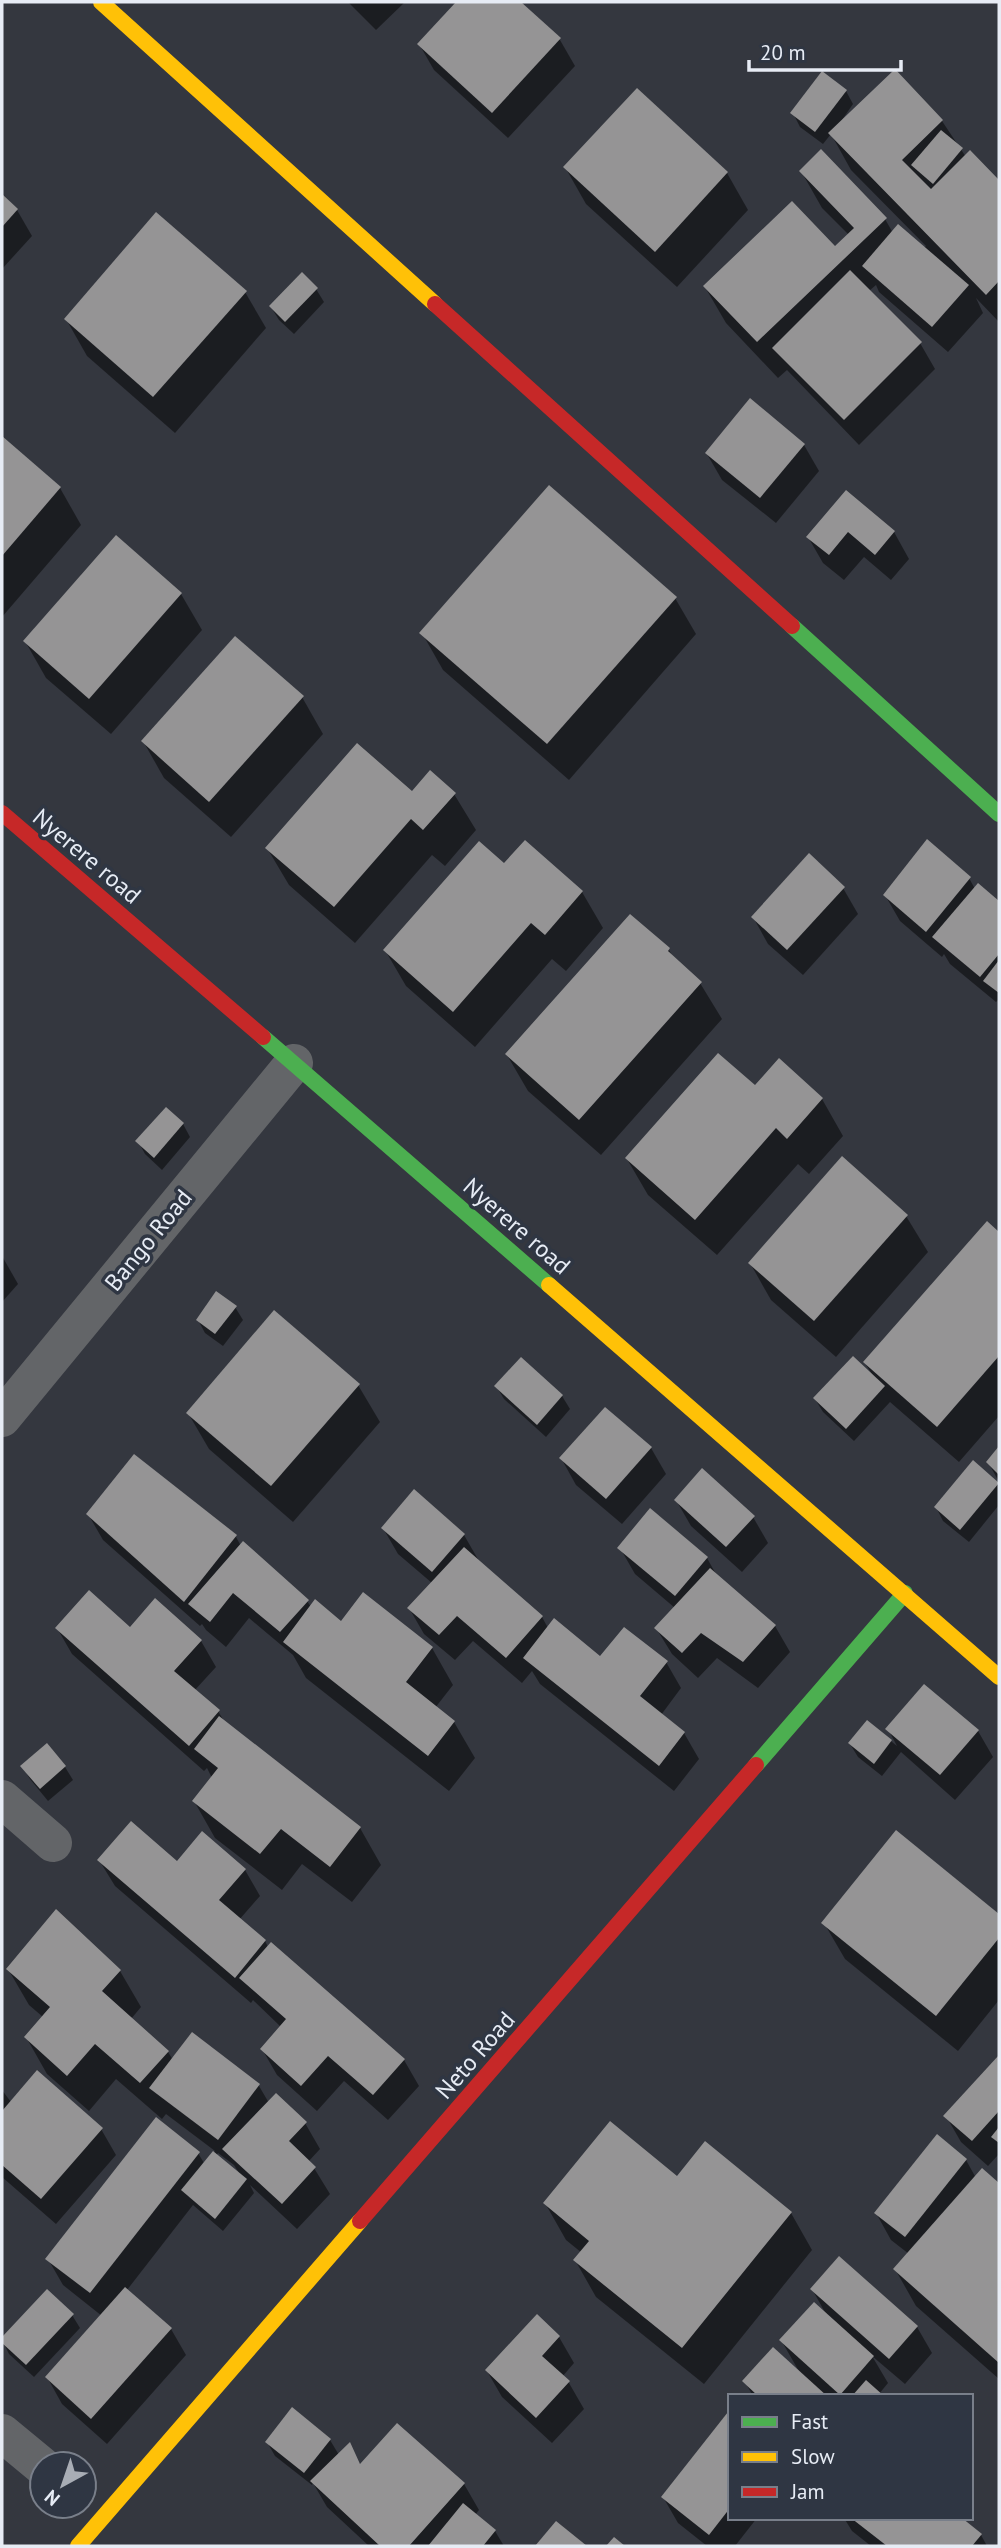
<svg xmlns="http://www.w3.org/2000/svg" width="1001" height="2548" viewBox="0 0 1001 2548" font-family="'PT Sans',sans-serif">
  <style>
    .shadow { fill: #0007; fill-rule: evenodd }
    .building { fill: #959495 }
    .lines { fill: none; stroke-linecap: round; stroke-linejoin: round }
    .street { stroke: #636568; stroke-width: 38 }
    .fast { stroke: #4caf50; stroke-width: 16 }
    .slow { stroke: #ffc107; stroke-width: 16 }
    .jam { stroke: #c62828; stroke-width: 16 }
    .labels { text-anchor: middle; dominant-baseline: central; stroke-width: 7; stroke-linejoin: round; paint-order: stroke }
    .street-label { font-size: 24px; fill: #e7ecf5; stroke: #2f3643 }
  </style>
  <rect width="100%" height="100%" fill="#34373f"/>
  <g class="shadow">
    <polygon points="348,2 405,2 376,30"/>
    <polygon points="458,2 519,2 560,40 575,66 508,138 434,70 419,44"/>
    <polygon points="846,91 853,104 842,120 843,121 942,121 966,157 970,153 999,182 999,322 976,298 983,313 948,352 879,292 876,285 869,291 920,343 935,369 859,445 787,370 778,378 726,323 705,287 835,249 849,235 822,208 801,171 885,219 893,233 924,248 926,246 851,170 831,134 823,144 800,127 793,113"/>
    <polygon points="565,167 727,173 748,210 677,287 586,204"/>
    <polygon points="2,196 17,210 32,236 2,269"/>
    <polygon points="316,289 324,302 294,334 279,320 271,307"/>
    <polygon points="245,292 266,328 175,433 87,356 66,319"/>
    <polygon points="2,438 60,488 81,525 2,617"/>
    <polygon points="804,445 819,471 776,523 722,480 707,454"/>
    <polygon points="846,492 894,532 909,559 891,580 864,557 844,580 823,563 808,537"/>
    <polygon points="181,594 202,630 111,734 46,678 25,641"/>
    <polygon points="675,598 696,634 569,780 443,670 422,633"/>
    <polygon points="302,697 323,734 231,837 164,778 143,741"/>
    <polygon points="454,794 476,830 445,866 432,855 355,943 289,885 267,848"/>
    <polygon points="504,865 582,892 603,928 566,971 552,959 475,1047 406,986 385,950"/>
    <polygon points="969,878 975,889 978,886 999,904 999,999 996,1002 950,964 944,954 942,957 900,921 885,895"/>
    <polygon points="843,888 858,914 803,975 768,944 753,917"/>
    <polygon points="669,950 674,959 700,983 722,1019 601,1155 528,1091 507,1055"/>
    <polygon points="779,1061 822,1099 843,1136 809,1174 798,1164 717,1255 648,1195 627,1159 756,1087"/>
    <polygon points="183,1124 190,1137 162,1170 145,1154 138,1141"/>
    <polygon points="906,1216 928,1252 836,1357 771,1300 750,1263"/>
    <polygon points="987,1223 999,1234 999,1416 959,1462 890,1402 854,1441 823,1412 815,1399 873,1376 865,1363"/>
    <polygon points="2,1256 18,1284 2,1302"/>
    <polygon points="235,1307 243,1320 223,1346 205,1333 198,1320"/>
    <polygon points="358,1385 380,1422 293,1522 209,1449 188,1413"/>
    <polygon points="496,1386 562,1396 570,1409 546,1437 504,1399"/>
    <polygon points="651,1448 666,1474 622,1524 576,1485 561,1458"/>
    <polygon points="999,1449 999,1482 988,1462"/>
    <polygon points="135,1456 236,1537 241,1546 307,1601 311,1607 342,1623 432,1648 453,1685 435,1708 454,1722 475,1758 449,1791 306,1678 293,1655 249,1618 226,1647 206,1630 202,1624 200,1626 103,1540 88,1514"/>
    <polygon points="973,1463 999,1485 999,1505 969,1542 943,1521 936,1507"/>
    <polygon points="676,1500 753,1517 768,1543 742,1572 691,1526"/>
    <polygon points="651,1511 707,1558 717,1576 775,1626 790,1652 758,1688 717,1658 698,1678 672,1654 656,1628 675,1608 635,1574 620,1548"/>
    <polygon points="383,1528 464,1535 479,1561 542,1617 548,1628 601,1659 666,1662 681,1688 661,1715 684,1733 699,1759 674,1791 540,1684 532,1671 522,1683 473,1641 455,1660 424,1634 409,1608 432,1583 398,1554"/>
    <polygon points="57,1628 130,1629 201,1641 216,1667 194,1691 218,1711 224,1721 360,1828 381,1865 352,1902 302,1864 282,1890 215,1838 194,1801 212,1778 207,1768 204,1771 72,1654"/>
    <polygon points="867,1722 897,1746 888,1729 978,1731 993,1757 955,1800 901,1752 882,1776 858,1757 850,1744"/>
    <polygon points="47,1745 65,1767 73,1780 48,1801 30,1779 22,1766"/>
    <polygon points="896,1833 999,1917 999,2000 958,2051 845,1959 824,1923"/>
    <polygon points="99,1860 177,1863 245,1870 260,1896 239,1920 265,1941 268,1947 271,1944 404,2060 419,2086 388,2120 344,2081 317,2111 277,2075 262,2049 281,2027 253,2000 251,2003 115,1886"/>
    <path d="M8,1969L120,1971L141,2007L131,2019L168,2052L173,2060L192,2035L259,2086L269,2103L305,2123L320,2149L308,2162L314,2168L330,2194L297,2229L250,2185L254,2193L223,2231L193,2205L127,2290L171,2329L186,2355L107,2444L62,2404L47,2377L102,2316L63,2285L48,2259L198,2153L204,2163L215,2151L166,2114L162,2119L116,2079L89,2111L47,2074L26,2037L43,2017L29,2005ZM218,2153L234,2165L239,2173L216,2156Z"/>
    <polygon points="999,2057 999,2154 988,2166 961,2142 946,2116"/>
    <polygon points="2,2090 11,2102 101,2129 116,2155 56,2224 2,2177"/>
    <polygon points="706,2144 791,2213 812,2250 704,2384 596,2297 575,2260 582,2253 566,2240 545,2203 678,2178"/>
    <polygon points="966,2160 976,2178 982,2171 999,2186 999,2379 916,2306 895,2269 909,2254 891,2240 876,2213"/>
    <polygon points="812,2289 917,2327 932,2353 905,2384 872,2356 888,2383 879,2394 881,2396 753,2396 745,2382 800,2373 781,2340 827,2316"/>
    <polygon points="47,2291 72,2315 80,2328 34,2377 9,2354 2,2340"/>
    <polygon points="559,2337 574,2363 562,2377 569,2383 584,2409 552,2443 502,2397 487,2371"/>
    <polygon points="730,2416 730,2518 757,2518 735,2546 707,2546 678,2523 663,2497"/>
    <polygon points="330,2440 339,2455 349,2445 361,2466 464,2484 479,2510 475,2515 495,2531 504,2546 369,2546 327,2507 313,2483 312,2485 275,2456 267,2442"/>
    <polygon points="844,2518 959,2518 981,2535 987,2546 871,2546 852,2531"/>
  </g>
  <g class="building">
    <polygon points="456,2 521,2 561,38 492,113 417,44"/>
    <polygon points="895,69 943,120 902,160 931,189 970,150 999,180 999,281 986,295 828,133"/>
    <polygon points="822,71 847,90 815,132 790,113"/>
    <polygon points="637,88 728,172 655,252 563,167"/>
    <polygon points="941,130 963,148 933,184 911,165"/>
    <polygon points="821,149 887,218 757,342 703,286 792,201 835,246 854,228 799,171"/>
    <polygon points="2,194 18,209 2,227"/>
    <polygon points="156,212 247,291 153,397 64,319"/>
    <polygon points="898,224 969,285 932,327 862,266"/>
    <polygon points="850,270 922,342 844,420 772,348"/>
    <polygon points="302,272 318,288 285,322 269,306"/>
    <polygon points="750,398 805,444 760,498 705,453"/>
    <polygon points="2,436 61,487 2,556"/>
    <polygon points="549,485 677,597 547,744 419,633"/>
    <polygon points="846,490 895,531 875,555 848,532 829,555 806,537"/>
    <polygon points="116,535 182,593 89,699 23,641"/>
    <polygon points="235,636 304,696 209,802 141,741"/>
    <polygon points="357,743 412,791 430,770 456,793 423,830 411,819 334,907 265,848"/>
    <polygon points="927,839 971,877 926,932 883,895"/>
    <polygon points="525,840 583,891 545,935 531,923 453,1012 383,950 479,841 504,863"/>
    <polygon points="809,853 845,887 787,950 751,917"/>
    <polygon points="978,883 999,901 999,954 980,977 932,937"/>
    <polygon points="630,914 670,948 668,951 702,982 579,1120 505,1054"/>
    <polygon points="999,960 999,993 983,981"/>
    <polygon points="718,1053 755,1085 779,1058 823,1098 787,1139 776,1128 695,1220 625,1158"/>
    <polygon points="166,1107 184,1123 154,1158 135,1141"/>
    <polygon points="842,1156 908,1215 814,1321 748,1263"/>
    <polygon points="987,1221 999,1232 999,1356 937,1427 863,1362"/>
    <polygon points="216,1291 237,1306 215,1334 196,1320"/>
    <polygon points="274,1310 360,1384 271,1486 186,1413"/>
    <polygon points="853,1356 885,1386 846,1429 813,1398"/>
    <polygon points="521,1357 563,1395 537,1425 494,1386"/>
    <polygon points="605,1407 652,1447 606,1499 559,1458"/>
    <polygon points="999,1446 999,1475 986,1462"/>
    <polygon points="134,1454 237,1535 184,1602 86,1514"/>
    <polygon points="973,1460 999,1483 960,1530 934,1507"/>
    <polygon points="702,1468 755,1516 726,1547 674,1500"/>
    <polygon points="414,1489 465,1534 432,1572 381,1528"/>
    <polygon points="650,1508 708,1557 675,1596 617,1548"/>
    <polygon points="243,1541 309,1600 280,1632 233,1593 210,1622 188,1604"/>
    <polygon points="464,1547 543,1616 506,1658 457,1616 439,1635 407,1608"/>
    <polygon points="710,1568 776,1625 743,1662 701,1633 682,1653 654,1628"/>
    <polygon points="89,1590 130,1627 155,1598 202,1640 174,1671 220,1710 189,1746 55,1628"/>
    <polygon points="363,1592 433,1647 406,1682 455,1721 428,1756 283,1642 315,1599 341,1621"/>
    <polygon points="554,1618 600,1656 624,1627 668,1661 640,1696 685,1732 659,1766 523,1658"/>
    <polygon points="924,1684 979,1730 940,1775 885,1729"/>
    <polygon points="219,1716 361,1827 330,1867 281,1829 260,1854 192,1801 218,1768 194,1749"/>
    <polygon points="867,1720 892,1740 874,1764 848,1743"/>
    <polygon points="47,1743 66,1766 40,1789 20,1766"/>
    <polygon points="131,1821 177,1861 202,1831 246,1869 219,1900 266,1940 235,1978 97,1860"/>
    <polygon points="896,1830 999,1914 999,1938 936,2016 821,1923"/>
    <polygon points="56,1909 121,1970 102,1991 169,2051 140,2083 95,2044 67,2076 24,2037 50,2007 6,1969"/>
    <polygon points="271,1942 405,2059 373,2095 328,2056 301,2086 260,2049 286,2019 239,1978"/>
    <polygon points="192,2032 260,2084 218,2140 149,2088"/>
    <polygon points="999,2055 999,2111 972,2141 943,2116"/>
    <polygon points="37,2070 103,2128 41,2199 2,2165 2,2111"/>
    <polygon points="276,2093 307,2122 289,2141 316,2167 282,2204 222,2149"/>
    <polygon points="156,2117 200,2152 90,2293 45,2259"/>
    <polygon points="610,2121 677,2176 705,2141 792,2212 682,2348 573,2260 589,2241 543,2203"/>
    <polygon points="999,2127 999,2143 991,2137"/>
    <polygon points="937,2134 967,2159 905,2237 874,2213"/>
    <polygon points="213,2151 247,2179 215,2219 181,2190"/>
    <polygon points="982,2168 999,2183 999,2363 893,2269"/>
    <polygon points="839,2256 918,2326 889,2359 810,2289"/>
    <polygon points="125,2287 172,2328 91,2419 45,2377"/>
    <polygon points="47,2289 74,2314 26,2365 2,2343 2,2337"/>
    <polygon points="814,2302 874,2356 840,2395 779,2340"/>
    <polygon points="537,2314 560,2336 542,2356 570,2381 536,2418 485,2370"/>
    <polygon points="773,2347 827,2396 758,2396 742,2381"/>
    <polygon points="866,2380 884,2396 852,2396"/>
    <polygon points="292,2407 331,2439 304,2473 265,2442"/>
    <polygon points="728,2412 730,2413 730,2508 709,2535 661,2497"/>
    <polygon points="397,2423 465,2483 409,2546 380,2546 310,2481 350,2442 360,2464"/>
    <polygon points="463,2503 496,2530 483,2546 428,2546"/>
    <polygon points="851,2518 962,2518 982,2534 972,2546 887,2546"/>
    <polygon points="556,2521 587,2546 535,2546"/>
    <polygon points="614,2537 625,2546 606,2546"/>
  </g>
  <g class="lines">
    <g class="street">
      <polyline points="2,1418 294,1063"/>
      <polyline points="2,1799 53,1843"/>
      <polyline points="2,2433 42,2466"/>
    </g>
    <g class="fast">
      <polyline points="792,626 999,814"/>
      <polyline points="263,1037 549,1285"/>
      <polyline points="756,1765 905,1593"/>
    </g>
    <g class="slow">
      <polyline points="101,2 435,304"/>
      <polyline points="549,1285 999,1677"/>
      <polyline points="78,2546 360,2221"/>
    </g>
    <g class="jam">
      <polyline points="435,304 792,626"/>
      <polyline points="2,813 263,1037"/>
      <polyline points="360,2221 756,1765"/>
    </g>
  </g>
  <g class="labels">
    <g class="street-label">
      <text transform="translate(87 856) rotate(40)">Nyerere road</text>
      <text transform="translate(517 1226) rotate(41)">Nyerere road</text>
      <text transform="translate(148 1240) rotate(-51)">Bango Road</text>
      <text transform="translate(475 2055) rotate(-49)">Neto Road</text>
    </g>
  </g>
  <rect width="1001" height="2548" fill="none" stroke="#e7ecf5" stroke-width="7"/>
  <rect x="728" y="2394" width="245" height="126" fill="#2f3643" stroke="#797f8a" stroke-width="2"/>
  <rect x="742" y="2417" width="35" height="10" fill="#4caf50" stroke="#797f8a" stroke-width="2"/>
  <text x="791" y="2429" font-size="21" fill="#e7ecf5">Fast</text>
  <rect x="742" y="2452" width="35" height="10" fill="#ffc107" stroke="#797f8a" stroke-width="2"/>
  <text x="791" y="2464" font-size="21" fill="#e7ecf5">Slow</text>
  <rect x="742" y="2487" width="35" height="10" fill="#c62828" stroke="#797f8a" stroke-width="2"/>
  <text x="791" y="2499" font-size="21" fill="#e7ecf5">Jam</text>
  <g transform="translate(63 2485) rotate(220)"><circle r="33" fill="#2f3643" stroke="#797f8a" stroke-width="2"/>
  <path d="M0-5L12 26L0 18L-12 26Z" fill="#a8adb5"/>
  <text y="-10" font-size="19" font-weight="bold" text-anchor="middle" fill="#e7ecf5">N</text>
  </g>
  <path d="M749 60v10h152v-10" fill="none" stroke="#e7ecf5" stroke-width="3.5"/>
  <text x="760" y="60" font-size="21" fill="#e7ecf5" stroke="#2f3643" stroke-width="5" paint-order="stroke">20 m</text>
</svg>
